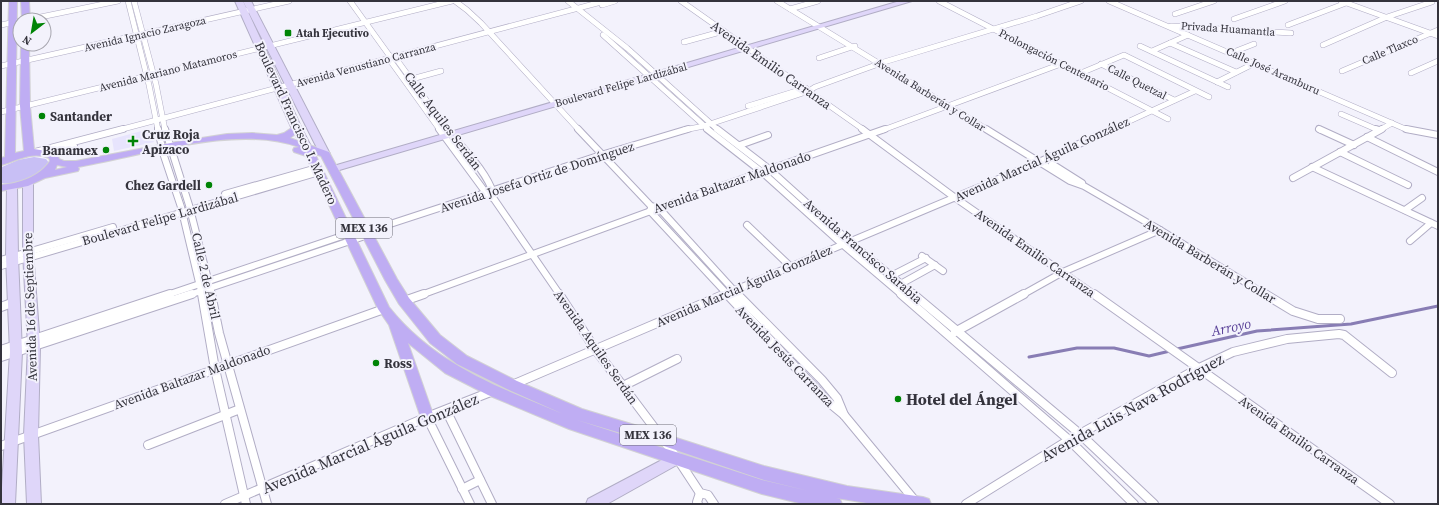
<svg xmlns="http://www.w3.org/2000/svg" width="1439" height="505" viewBox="0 0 1439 505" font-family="'Source Serif 4',serif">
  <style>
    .built { fill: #e7e4fd }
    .green { fill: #c8bff5 }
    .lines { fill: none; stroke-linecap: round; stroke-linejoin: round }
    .stream { stroke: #887db4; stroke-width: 3 }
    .minor-far2-casing { stroke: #b1adc5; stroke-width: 6 }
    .minor-far1-casing { stroke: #b1adc5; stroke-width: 8 }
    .minor-casing { stroke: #b1adc5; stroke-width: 10 }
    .secondary-casing { stroke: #b1adc5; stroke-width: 2 }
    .primary-casing { stroke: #d2d2d4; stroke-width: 2 }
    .minor-far2 { stroke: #fff; stroke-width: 5 }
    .minor-far1 { stroke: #fff; stroke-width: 6 }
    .minor { stroke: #fff; stroke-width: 8 }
    .secondary { fill: #dfd6f9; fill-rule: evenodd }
    .primary { fill: #bfadf3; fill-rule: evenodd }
    .poi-dot { fill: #008406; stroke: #f3f2fc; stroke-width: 1.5 }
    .labels { text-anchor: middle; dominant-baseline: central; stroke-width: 4; stroke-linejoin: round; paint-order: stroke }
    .far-street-label { font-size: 11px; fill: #34333c; stroke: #f3f2fc }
    .far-poi-label { font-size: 11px; font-weight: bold; fill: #34333c; stroke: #f3f2fc; text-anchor: start }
    .shield { fill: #f3f2fc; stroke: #6d6c76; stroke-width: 1 }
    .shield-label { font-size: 12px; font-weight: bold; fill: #34333c }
    .street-label { font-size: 13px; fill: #34333c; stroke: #f3f2fc }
    .poi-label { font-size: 13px; font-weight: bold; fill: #34333c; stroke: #f3f2fc; text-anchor: start }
    .water-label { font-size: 14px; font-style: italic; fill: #573e96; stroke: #f3f2fc }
    .near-poi-label { font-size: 16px; font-weight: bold; fill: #34333c; stroke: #f3f2fc; text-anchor: start }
    .near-street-label { font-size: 16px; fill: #34333c; stroke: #f3f2fc }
  </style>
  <rect width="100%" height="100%" fill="#f3f2fc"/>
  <polygon class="built" points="149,129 154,142 114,151 112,139"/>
  <path class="green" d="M34,157L46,159L49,163C47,165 45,169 43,171C34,180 13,186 1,183V169L2,167L18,160Z"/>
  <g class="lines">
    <g class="stream">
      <polyline points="1177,349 1257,331 1351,324 1438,306"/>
      <polyline points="1029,357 1077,348 1114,348 1149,356 1170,351"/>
    </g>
    <defs>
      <g id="minor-far2">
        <polyline points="128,1 149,85 158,130"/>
        <polyline points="134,1 156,84 165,130"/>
        <polyline points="350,1 389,55 397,60 448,130"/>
        <polyline points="455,1 467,10 481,23 579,130"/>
        <polyline points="568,1 627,48 718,130"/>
        <polyline points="681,1 864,130"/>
        <polyline points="777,1 988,130"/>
        <polyline points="939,1 1168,119"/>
        <polyline points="1109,1 1403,128 1411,130"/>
        <polyline points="1341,1 1438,36"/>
        <polyline points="602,5 615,1"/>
        <polyline points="790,9 818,1"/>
        <polyline points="1175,14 1214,1"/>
        <polyline points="1234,19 1285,1"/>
        <polyline points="26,20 118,1"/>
        <polyline points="1,25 20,21"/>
        <polyline points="1288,25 1346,3"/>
        <polyline points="1171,26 1291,33"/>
        <polyline points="603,35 709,130"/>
        <polyline points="684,42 724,31"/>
        <polyline points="1170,43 1236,72"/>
        <polyline points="1323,45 1387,17 1432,2"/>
        <polyline points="1140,46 1228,87"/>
        <polyline points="1152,51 1188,35"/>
        <polyline points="1231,53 1254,44"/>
        <polyline points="389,55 389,59 440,130"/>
        <polyline points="819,58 855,46"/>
        <polyline points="1101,64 1174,100"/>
        <polyline points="1,66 289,1"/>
        <polyline points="1342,71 1438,30"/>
        <polyline points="1081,73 1124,55 1209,97"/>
        <polyline points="1411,73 1438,61"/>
        <polyline points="408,80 441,71"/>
        <polyline points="1217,82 1255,63"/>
        <polyline points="748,106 806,88"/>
        <polyline points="1,112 452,1"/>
        <polyline points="1341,114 1378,130"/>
        <polyline points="1319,129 1320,130"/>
        <polyline points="119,130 605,1"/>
        <polyline points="684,130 704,126 809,91 815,87 884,62 1037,16 1081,1"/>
        <polyline points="883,130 1061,64"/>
        <polyline points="1110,130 1195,91"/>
        <polyline points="1380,130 1392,123"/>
      </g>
      <g id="minor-far1">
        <polyline points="158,129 163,153 181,207 202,295"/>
        <polyline points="165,129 189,205 212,295"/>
        <polyline points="439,129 486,193 494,199 560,295"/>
        <path d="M447,129C463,149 486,170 494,195"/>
        <polyline points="578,129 651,206 659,208 738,295"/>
        <polyline points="707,129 762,172 842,244 902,295"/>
        <polyline points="717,129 769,169 849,241 915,295"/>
        <polyline points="862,129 954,197 1095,295"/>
        <polyline points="986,129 1070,181 1084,186 1160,230 1266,295"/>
        <polyline points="1319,129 1354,145"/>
        <polyline points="1376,129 1379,130"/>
        <polyline points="1406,129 1438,135"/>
        <polyline points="1367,137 1438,172"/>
        <polyline points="740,145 768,135"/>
        <polyline points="35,152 123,129"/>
        <polyline points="1340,152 1408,185"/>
        <polyline points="53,156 74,146"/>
        <polyline points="1052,164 1082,183"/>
        <polyline points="1312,167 1438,226"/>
        <polyline points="1293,178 1382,129"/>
        <polyline points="225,194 317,168"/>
        <polyline points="651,208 650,211 728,295"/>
        <polyline points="1405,210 1422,198"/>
        <polyline points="747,225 790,266"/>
        <polyline points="1410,241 1431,223"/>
        <polyline points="922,256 943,271"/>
        <polyline points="1,260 113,227"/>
        <polyline points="1,266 319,172"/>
        <polyline points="887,278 926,258"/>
        <polyline points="897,286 935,265"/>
        <polyline points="167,295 348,234 365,229 381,227 601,155 688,129"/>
        <polyline points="189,295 371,234"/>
        <polyline points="421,295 659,208 885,129"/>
        <polyline points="723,295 1039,162 1112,129"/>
        <polyline points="1022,295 1063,272 1160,230"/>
      </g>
      <g id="minor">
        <polyline points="202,294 215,369 246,504"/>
        <polyline points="211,294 219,333 267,504"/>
        <polyline points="559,294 595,349 677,458 700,493 708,495 714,504"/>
        <polyline points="727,294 827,401 844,415 916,502"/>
        <polyline points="737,294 822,380 837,398 844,415"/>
        <polyline points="901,294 1069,440 1134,504"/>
        <polyline points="913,294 1080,434 1154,504"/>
        <polyline points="1094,294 1390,504"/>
        <polyline points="1265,294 1293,311 1318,319 1340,319"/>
        <polyline points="404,301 424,294"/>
        <polyline points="1,307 14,302"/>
        <polyline points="955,332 1024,294"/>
        <polyline points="1,350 170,294"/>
        <polyline points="1,357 192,294"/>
        <polyline points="512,385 725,294"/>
        <polyline points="623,386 677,359"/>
        <polyline points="446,410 492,504"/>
        <polyline points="427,417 470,504"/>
        <polyline points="148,445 240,409"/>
        <polyline points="1,446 384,309"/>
        <polyline points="462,489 480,480"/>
        <polyline points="225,504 427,417 493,391"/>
        <polyline points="698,504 697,502 700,493"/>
        <polyline points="966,504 1069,440 1197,369 1233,352 1287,339 1339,334 1344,335 1392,373"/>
      </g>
      <g id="secondary">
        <polygon points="235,1 243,1 302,129 315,154 313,156 307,156 292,129"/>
        <polygon points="243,1 251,1 330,154 328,156 322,156 320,154"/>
        <polygon points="900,1 912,1 336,171 333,172 328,169 330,167"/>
        <polygon points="28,179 33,182 33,252 40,346 38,435 41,504 27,504 24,435 28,346 23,252 23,182"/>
        <polygon points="12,184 17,187 18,257 22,352 15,504 1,504 10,352 6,257 7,187"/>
        <polygon points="677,452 682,454 684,458 682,462 607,504 586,504 588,499"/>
      </g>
      <g id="primary">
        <path d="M9,1H17L15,153L24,151L20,106L21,44H29L30,106L34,149L47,151L57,154L59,159L64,161H76L176,142L227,134L252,133L277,135L284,133L293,127H301L302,129L290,138L329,152L397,279L409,298L440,335L467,356L517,381L582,409L661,433L764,466L847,486L923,497L929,499L931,504H873L836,498L840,499L842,504H803L762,494L569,429L488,395L445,373L408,343L434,417L432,421L427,423L422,421L389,325L378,309L306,156L294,152L293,150L294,148L299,147C236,124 143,156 78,167L79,169L78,171L45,178L28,186L1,191V185C20,183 39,177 50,161L49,158C31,151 17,161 1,165V158L5,157ZM315,154L321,156L385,280L399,304L430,343L457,364L507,389L563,414C498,387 434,364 389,307ZM57,165L67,167L55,170ZM577,420L661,445L764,480L809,491L762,480Z"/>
        <polygon points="21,1 29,1 30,20 22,20"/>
      </g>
    </defs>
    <use href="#minor-far2" class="minor-far2-casing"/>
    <use href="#minor-far1" class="minor-far1-casing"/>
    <use href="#minor" class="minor-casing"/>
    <use href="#secondary" class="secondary-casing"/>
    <use href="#primary" class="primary-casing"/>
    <use href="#minor-far2" class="minor-far2"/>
    <use href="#minor-far1" class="minor-far1"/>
    <use href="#minor" class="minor"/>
    <use href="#secondary" class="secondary"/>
    <use href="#primary" class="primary"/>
  </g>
  <g class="poi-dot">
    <rect x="284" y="29" width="8" height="8" rx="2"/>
    <circle cx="42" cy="116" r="4"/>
    <path d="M131 135h4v4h4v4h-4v4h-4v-4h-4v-4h4z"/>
    <circle cx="106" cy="150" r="4"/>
    <circle cx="209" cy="185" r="4"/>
    <circle cx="376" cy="363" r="4"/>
    <circle cx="898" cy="399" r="4"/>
  </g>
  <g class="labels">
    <g class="far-street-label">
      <text transform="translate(1228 29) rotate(4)">Privada Huamantla</text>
      <text transform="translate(145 34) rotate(-13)">Avenida Ignacio Zaragoza</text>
      <text transform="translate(1390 50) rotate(-23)">Calle Tlaxco</text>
      <text transform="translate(1054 60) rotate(27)">Prolongación Centenario</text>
      <text transform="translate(366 65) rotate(-15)">Avenida Venustiano Carranza</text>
      <text transform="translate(168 71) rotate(-14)">Avenida Mariano Matamoros</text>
      <text transform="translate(1273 71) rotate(24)">Calle José Aramburu</text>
      <text transform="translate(1137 82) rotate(27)">Calle Quetzal</text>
      <text transform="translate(621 85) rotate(-16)">Boulevard Felipe Lardizábal</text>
      <text transform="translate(930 95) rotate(32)">Avenida Barberán y Collar</text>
    </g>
    <g class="far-poi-label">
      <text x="296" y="33">Atah Ejecutivo</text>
    </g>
    <g class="shield">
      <rect x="336" y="218" width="56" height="20" rx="3"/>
      <rect x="620" y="425" width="56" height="20" rx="3"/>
    </g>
    <g class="shield-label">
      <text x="364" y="228">MEX 136</text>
      <text x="648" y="435">MEX 136</text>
    </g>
    <g class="street-label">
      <text transform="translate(771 65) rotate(35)">Avenida Emilio Carranza</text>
      <text transform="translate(443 121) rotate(53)">Calle Aquiles Serdán</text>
      <text transform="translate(296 123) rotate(65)">Boulevard Francisco I. Madero</text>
      <text transform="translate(1042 159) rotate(-24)">Avenida Marcial Águila González</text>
      <text transform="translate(537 177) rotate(-18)">Avenida Josefa Ortiz de Domínguez</text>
      <text transform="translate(732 182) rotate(-19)">Avenida Baltazar Maldonado</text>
      <text transform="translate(160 219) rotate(-16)">Boulevard Felipe Lardizábal</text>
      <text transform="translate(863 251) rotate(41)">Avenida Francisco Sarabia</text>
      <text transform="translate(1035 253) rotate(35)">Avenida Emilio Carranza</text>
      <text transform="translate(1210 261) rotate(31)">Avenida Barberán y Collar</text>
      <text transform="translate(206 276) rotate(77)">Calle 2 de Abril</text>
      <text transform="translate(744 286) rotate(-23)">Avenida Marcial Águila González</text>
      <text transform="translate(30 307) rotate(-92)">Avenida 16 de Septiembre</text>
      <text transform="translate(596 347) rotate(55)">Avenida Aquiles Serdán</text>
      <text transform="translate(785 356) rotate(46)">Avenida Jesús Carranza</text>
      <text transform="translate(192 377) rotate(-20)">Avenida Baltazar Maldonado</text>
      <text transform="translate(1299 440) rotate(35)">Avenida Emilio Carranza</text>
    </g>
    <g class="poi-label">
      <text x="50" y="116">Santander</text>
      <text x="142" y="134">Cruz Roja<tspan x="142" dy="15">Apizaco</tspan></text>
      <text x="98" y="150" text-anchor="end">Banamex</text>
      <text x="201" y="185" text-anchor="end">Chez Gardell</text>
      <text x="384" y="363">Ross</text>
    </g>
    <g class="water-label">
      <text transform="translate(1231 327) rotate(-12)">Arroyo</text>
    </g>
    <g class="near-poi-label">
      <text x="906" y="399">Hotel del Ángel</text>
    </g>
    <g class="near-street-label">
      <text transform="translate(1132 407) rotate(-29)">Avenida Luis Nava Rodríguez</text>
      <text transform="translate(370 443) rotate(-23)">Avenida Marcial Águila González</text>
    </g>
  </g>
  <rect width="1439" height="505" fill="none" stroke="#34333c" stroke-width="4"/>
  <g transform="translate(32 32) rotate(211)"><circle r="19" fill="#f3f2fc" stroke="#a7a6af"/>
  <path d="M0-3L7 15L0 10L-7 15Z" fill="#008406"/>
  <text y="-6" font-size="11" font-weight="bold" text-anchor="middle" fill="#34333c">N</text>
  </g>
</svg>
